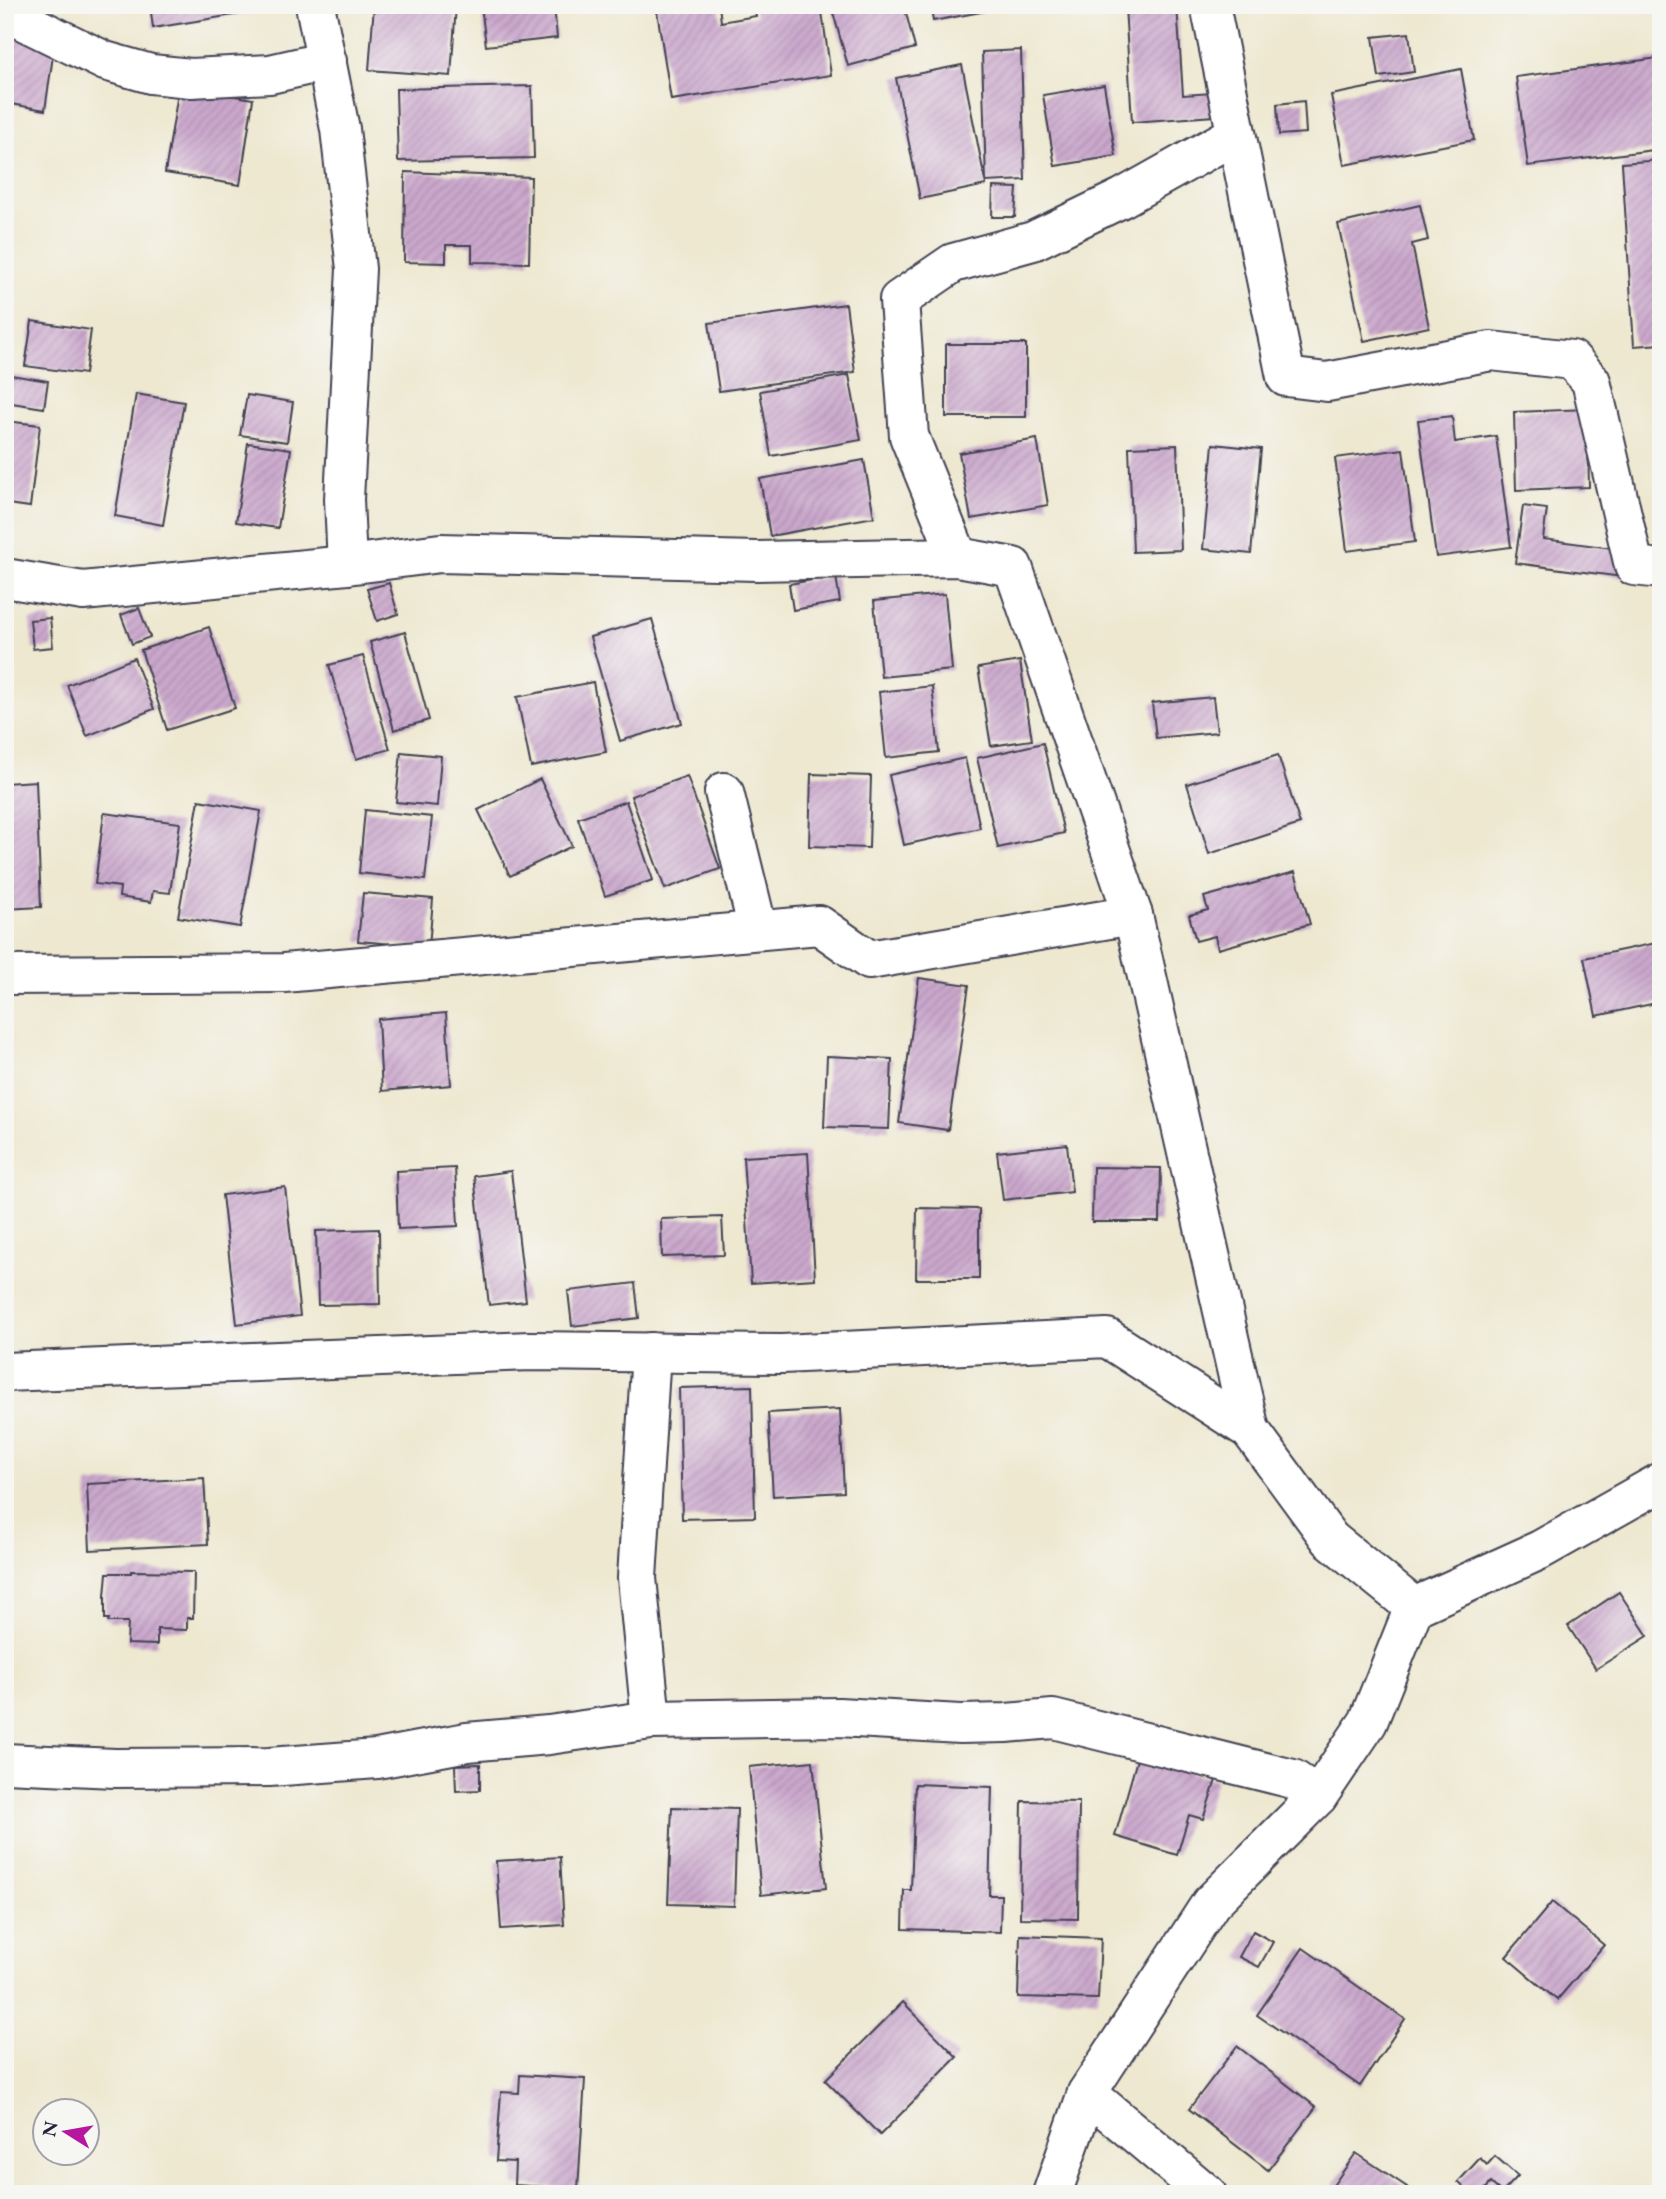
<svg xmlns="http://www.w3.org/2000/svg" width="1666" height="2199" viewBox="0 0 1666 2199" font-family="'EB Garamond',serif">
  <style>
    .building { fill: url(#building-hatch) }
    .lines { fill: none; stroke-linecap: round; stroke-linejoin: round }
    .street-casing { stroke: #414051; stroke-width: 42 }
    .street { stroke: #fff; stroke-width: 38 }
  </style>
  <defs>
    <pattern id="building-hatch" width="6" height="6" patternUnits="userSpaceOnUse" patternTransform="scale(1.75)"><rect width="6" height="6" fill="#caa7cc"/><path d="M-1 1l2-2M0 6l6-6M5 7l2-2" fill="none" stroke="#ad8fb0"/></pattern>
  </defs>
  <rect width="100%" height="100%" fill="#f6f6f2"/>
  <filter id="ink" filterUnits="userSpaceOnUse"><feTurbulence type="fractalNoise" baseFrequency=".0143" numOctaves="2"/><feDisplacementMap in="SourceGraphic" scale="14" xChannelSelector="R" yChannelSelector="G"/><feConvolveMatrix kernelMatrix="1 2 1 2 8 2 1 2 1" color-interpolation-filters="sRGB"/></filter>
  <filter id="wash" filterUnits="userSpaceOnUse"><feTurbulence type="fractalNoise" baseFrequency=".00686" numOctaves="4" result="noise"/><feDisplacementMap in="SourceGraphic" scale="28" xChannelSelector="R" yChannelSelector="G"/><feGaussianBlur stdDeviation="1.57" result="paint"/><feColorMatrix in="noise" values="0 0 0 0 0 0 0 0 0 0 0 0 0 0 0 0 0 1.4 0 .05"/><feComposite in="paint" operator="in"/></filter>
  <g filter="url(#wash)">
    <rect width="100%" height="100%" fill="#eee8d0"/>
    <g id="blocks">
      <g class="building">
        <polygon points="150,5 251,5 252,12 153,28"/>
        <polygon points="374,5 456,5 451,76 369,70"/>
        <polygon points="481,5 554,5 557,38 486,46"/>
        <polygon points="656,5 719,5 721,22 756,16 754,5 821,5 831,75 671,100"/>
        <polygon points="831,5 904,5 915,48 848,66"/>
        <polygon points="930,5 1001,5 1002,8 933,21"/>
        <polygon points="1177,5 1183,95 1213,93 1214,116 1132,122 1125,6"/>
        <polygon points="1409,33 1414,72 1379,77 1373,37"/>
        <polygon points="5,34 55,42 45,110 5,103"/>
        <polygon points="1021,50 1025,180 986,182 982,52"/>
        <polygon points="1659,58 1661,149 1528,166 1516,77"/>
        <polygon points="962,65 986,185 920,199 896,78"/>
        <polygon points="1461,69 1474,140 1344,165 1331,95"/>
        <polygon points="1104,85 1116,156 1055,166 1043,95"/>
        <polygon points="532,86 534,158 398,161 396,89"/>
        <polygon points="179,87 253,99 240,185 165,173"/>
        <polygon points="1304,101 1306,133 1279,135 1277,104"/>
        <polygon points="1661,160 1661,344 1634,346 1622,163"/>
        <polygon points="405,172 531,177 529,263 472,262 472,245 446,245 446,263 404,262"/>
        <polygon points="993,187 1017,188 1015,217 992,217"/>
        <polygon points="1420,205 1428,240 1412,244 1429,327 1364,341 1338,224"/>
        <polygon points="846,304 855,372 719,391 709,323"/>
        <polygon points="32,321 91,330 85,374 25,366"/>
        <rect x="946" y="344" width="80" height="73"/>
        <polygon points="5,374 48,381 44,408 5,402"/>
        <polygon points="849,375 861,440 771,456 760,391"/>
        <polygon points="136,394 184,402 163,525 115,516"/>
        <polygon points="247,395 293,402 287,442 240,435"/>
        <polygon points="1587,409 1589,487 1516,490 1514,412"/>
        <polygon points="1452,416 1455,442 1496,436 1511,547 1436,557 1418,420"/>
        <polygon points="5,421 40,425 30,507 8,504 5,509"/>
        <polygon points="1037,439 1048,505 971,519 959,453"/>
        <polygon points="248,443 291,449 278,528 236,522"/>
        <polygon points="1213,444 1261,449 1251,554 1203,549"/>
        <polygon points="1177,445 1181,550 1133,552 1129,447"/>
        <polygon points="1403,449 1415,542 1347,551 1335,458"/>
        <polygon points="864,460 874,517 770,536 760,479"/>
        <polygon points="1523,506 1547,509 1543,539 1627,550 1622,577 1515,563"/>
        <polygon points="836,576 840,602 793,610 789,584"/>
        <polygon points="389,583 398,614 377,621 367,589"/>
        <polygon points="945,594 952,670 881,677 874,601"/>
        <polygon points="139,608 150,637 132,644 121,615"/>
        <polygon points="50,618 53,647 33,649 30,620"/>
        <polygon points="652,619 682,723 620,741 590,637"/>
        <polygon points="209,627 235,708 167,730 141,650"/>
        <polygon points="405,632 429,720 394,730 370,642"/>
        <polygon points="363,656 390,749 356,759 329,665"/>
        <polygon points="134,658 154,709 87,736 67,685"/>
        <polygon points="1020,661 1032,740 991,746 978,668"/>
        <polygon points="593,682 606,752 531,767 517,697"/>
        <polygon points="932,686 939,752 886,758 879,692"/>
        <polygon points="1213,697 1217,732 1156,738 1152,703"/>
        <polygon points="1043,743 1064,833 998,848 977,758"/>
        <polygon points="401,752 441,756 437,806 396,802"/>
        <polygon points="1278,755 1300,824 1209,854 1187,784"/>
        <polygon points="965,758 980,828 904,845 889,775"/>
        <polygon points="811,774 871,776 869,848 809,846"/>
        <polygon points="687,776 720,869 665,889 631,796"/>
        <polygon points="540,779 572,846 510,876 478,810"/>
        <polygon points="36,781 41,907 5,909 5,783"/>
        <polygon points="199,800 261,811 240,927 178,917"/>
        <polygon points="626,801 653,880 605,896 578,818"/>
        <polygon points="365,810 432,817 425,880 359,873"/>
        <polygon points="104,813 180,823 170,893 153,891 151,902 119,897 120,887 95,884"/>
        <polygon points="1295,872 1310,924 1218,949 1215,936 1196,941 1189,915 1208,910 1204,897"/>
        <polygon points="363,893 433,899 429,947 358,941"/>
        <polygon points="1661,942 1661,1002 1596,1016 1584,958"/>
        <polygon points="919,978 969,985 948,1130 899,1123"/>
        <polygon points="446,1013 451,1085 382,1091 378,1019"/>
        <polygon points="827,1056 892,1059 889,1129 824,1127"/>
        <polygon points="1067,1144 1072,1192 1003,1200 997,1152"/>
        <polygon points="808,1153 815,1279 751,1283 743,1157"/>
        <polygon points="1093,1167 1161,1168 1160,1222 1092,1222"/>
        <polygon points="455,1168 458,1226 398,1229 396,1171"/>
        <polygon points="511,1171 526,1301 489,1305 474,1176"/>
        <polygon points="285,1187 300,1316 237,1324 222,1195"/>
        <polygon points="917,1208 979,1209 979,1279 916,1279"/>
        <polygon points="722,1217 724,1255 662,1257 661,1219"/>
        <polygon points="379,1229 380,1304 318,1305 316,1231"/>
        <polygon points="635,1283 639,1318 572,1326 568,1291"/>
        <polygon points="752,1386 755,1517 682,1519 679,1388"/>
        <polygon points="840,1409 844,1492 773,1496 768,1413"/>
        <polygon points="204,1478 208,1544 90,1550 87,1484"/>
        <polygon points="131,1571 194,1572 193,1618 187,1618 187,1630 157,1629 157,1645 127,1644 128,1622 108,1622 109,1619 105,1619 105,1596 107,1573 131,1573"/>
        <polygon points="1619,1592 1648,1636 1596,1669 1568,1626"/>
        <polygon points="1138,1756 1216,1780 1203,1819 1189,1815 1177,1855 1115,1836"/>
        <polygon points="813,1761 826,1888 761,1895 749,1767"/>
        <polygon points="480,1764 480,1790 456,1791 455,1765"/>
        <polygon points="915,1784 992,1787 989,1895 1001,1895 1000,1932 903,1929 904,1890 911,1890"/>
        <polygon points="1022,1801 1079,1802 1078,1919 1020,1918"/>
        <polygon points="672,1807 737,1809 734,1906 668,1904"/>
        <polygon points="560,1857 564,1925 501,1929 496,1861"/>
        <polygon points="1552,1902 1604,1945 1557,2000 1506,1957"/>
        <polygon points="1253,1931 1273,1942 1259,1967 1239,1957"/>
        <polygon points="1020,1935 1101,1938 1098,1999 1018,1997"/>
        <polygon points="1303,1948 1405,2019 1360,2086 1257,2015"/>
        <polygon points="903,2002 957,2057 880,2135 825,2080"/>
        <polygon points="1237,2046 1316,2107 1268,2170 1189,2109"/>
        <polygon points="520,2075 585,2079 578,2189 514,2185 515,2162 496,2161 501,2092 519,2093"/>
        <polygon points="1356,2153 1407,2187 1402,2194 1327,2194"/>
        <polygon points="1495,2156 1518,2176 1502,2193 1491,2183 1481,2194 1471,2194 1458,2182 1480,2158 1487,2165"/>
      </g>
    </g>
  </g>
  <g filter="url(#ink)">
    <use href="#blocks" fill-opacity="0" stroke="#414051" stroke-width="2"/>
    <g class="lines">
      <defs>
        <g id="street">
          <polyline points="315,5 340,129 356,269 344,499 347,565"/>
          <polyline points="1210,5 1286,377 1327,382 1491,351 1572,360 1591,381 1634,566 1661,569"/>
          <polyline points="5,12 105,61 151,74 191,78 270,74 327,61"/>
          <polyline points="958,557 909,436 899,300 953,263 1033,241 1122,198 1236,134"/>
          <polyline points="5,578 83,591 347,565 440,553 756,561 958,557 1013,567 1133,915 1250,1430 1330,1539 1414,1607"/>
          <polyline points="724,792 758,930"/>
          <polyline points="5,975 284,973 819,925 869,960 1133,915"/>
          <polyline points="651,1352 637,1578 651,1720 839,1717 960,1724 1006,1723 1053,1719 1293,1779 1318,1796"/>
          <polyline points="5,1372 530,1351 782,1354 1107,1338 1250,1430"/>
          <polyline points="5,1763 115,1768 269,1767 377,1759 467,1742 549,1735 651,1720"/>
          <polyline points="1087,2093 1207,2194"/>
          <polyline points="1052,2194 1087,2093 1211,1903 1318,1796 1368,1722 1414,1607 1540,1550 1661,1482"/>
        </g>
      </defs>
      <use href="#street" class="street-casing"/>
      <use href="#street" class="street"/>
    </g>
  </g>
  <rect width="1666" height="2199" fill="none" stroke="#f6f6f2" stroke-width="28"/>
  <g transform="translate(66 2132) rotate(281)"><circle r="33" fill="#f6f6f2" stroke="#a1a1a9" stroke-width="2"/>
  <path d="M0-5L12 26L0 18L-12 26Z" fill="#b5179e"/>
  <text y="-10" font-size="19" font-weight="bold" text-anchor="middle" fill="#22223b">N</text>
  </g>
</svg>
